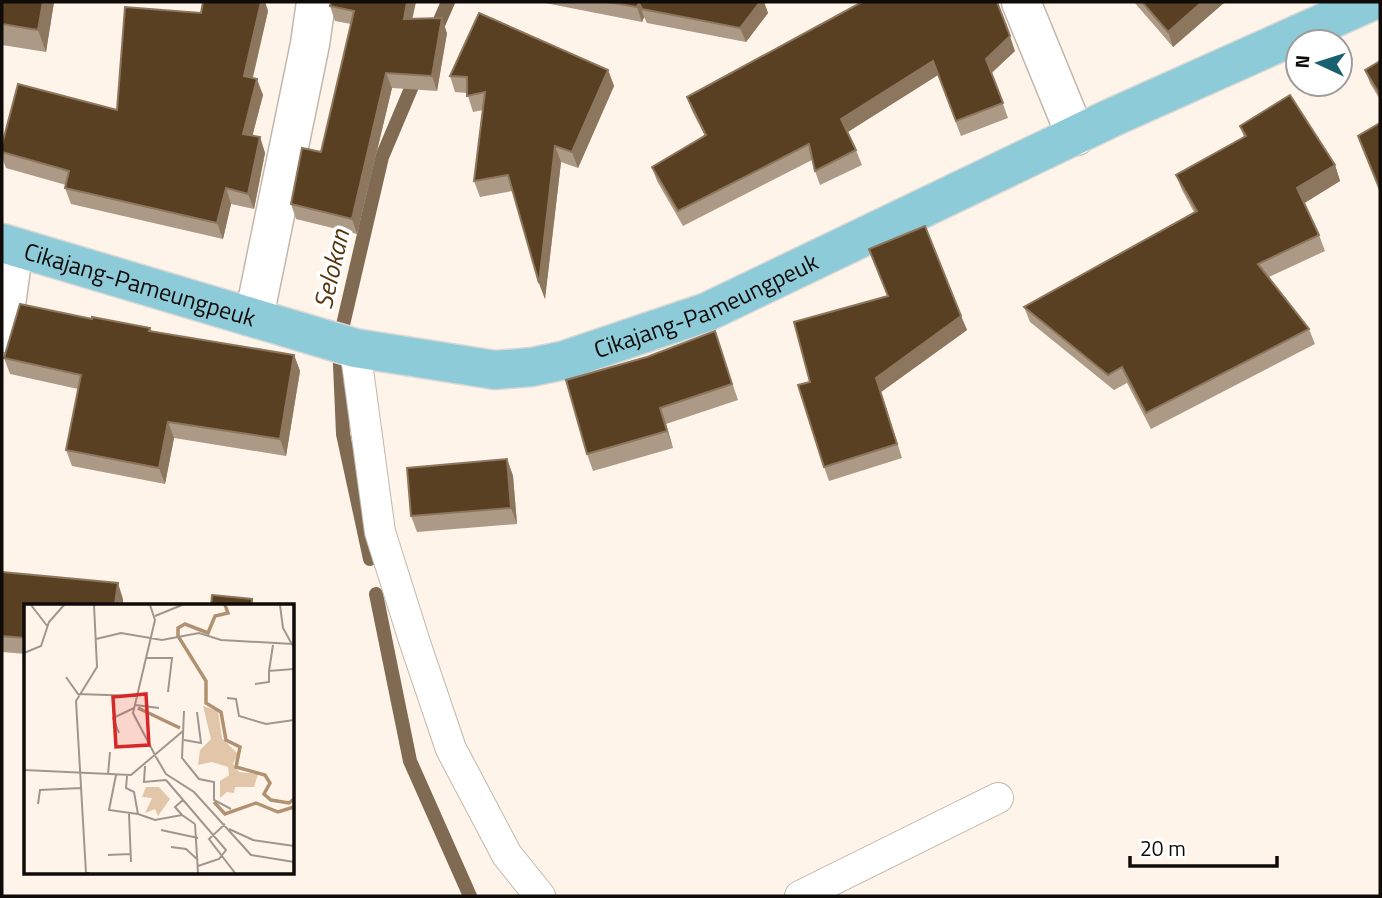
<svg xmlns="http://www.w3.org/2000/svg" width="1382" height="898" viewBox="0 0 1382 898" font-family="'Titillium Web',sans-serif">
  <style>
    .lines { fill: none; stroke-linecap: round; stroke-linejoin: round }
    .stream { stroke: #806a52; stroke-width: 14 }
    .lane-casing { stroke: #c1b7ac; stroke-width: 32 }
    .street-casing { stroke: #c1b7ac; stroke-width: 41 }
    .primary-casing { stroke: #d9d8d7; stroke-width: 41 }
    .lane { stroke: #fff; stroke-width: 30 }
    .street { stroke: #fff; stroke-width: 38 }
    .primary { stroke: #8dcbd9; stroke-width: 38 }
    .wall { fill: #ac9a86 }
    .shaded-wall { fill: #8c765e }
    .building { fill: #5a4022; stroke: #8c765e; stroke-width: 2 }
    .labels { text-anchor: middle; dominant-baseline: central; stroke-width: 7; stroke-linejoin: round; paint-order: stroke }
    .street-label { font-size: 24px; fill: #0f0b08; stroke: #fff }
    .water-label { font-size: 26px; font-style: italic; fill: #55350c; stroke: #fff }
    .inset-river { fill: none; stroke: #b09272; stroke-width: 3.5 }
    .inset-road { fill: none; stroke: #9f978f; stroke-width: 2 }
    .view { fill: #d62828; fill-opacity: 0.15; stroke: #d62828; stroke-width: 3.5 }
    .inset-edge { fill: none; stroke: #0f0b08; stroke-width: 3.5 }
  </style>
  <rect width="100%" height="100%" fill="#fff4e9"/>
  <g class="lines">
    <g class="stream">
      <polyline points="434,34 448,2"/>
      <polyline points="370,559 343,434 339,342 382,157 418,72"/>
      <polyline points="376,594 410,761 470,896"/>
    </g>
    <defs>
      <g id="lane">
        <polyline points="355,348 380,532 415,643 451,749 507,855 540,896"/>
        <polyline points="800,896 998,798"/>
      </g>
      <g id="street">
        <polyline points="1021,2 1076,136"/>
        <polyline points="254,317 310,44 316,2"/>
        <polyline points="2,333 14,247"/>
      </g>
      <g id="primary">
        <path id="s1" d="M2,243L355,348L495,370L532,367L565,360L707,312L1111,118L1370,2"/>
      </g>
    </defs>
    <use href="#lane" class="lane-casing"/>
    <use href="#street" class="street-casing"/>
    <use href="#primary" class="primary-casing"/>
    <use href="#lane" class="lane"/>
    <use href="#street" class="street"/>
    <use href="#primary" class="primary"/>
  </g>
  <g class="wall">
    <polygon points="2,2 54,2 46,52 2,45"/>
    <polygon points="203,2 265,2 268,11 253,78 263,95 252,136 260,137 265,153 254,209 231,204 223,239 71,204 65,188 66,185 6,168 2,157 2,145 117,110 201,13"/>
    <polygon points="540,2 764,2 768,13 746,42 647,23 644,17 642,22"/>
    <polygon points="1134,2 1225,2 1173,47"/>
    <polygon points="330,6 412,19 447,33 437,91 392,88 357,234 296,219 291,204 321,152 351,24 335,21"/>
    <polygon points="1015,51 992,73 1008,118 961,136 938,75 848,132 856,150 862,165 820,185 815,171 812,160 683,226 657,181 652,167 705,136 692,111 687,97"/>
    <polygon points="1380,61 1380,100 1370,83 1365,70"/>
    <polygon points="608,70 614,86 578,168 561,162 545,299 539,283 512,191 480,197 474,181 483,110 473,112 467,93 455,92 450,76"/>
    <polygon points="1240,126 1335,165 1340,181 1304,203 1319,235 1325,251 1269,277 1309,329 1315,344 1151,429 1127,383 1114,390 1030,322 1024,307 1194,212 1182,190 1176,175 1244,137"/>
    <polygon points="869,249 961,316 967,330 881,392 902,458 829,481 824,467 810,382 888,297"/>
    <polygon points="150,328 152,332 294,355 300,371 286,456 174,438 165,484 72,466 66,450 78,389 10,374 4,358"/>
    <polygon points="715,331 738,400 666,424 673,448 593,471 587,454 647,357"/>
    <polygon points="507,459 513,476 517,524 417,532 411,516"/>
    <polygon points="2,572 123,599 123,605 26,606 26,654 2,652"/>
  </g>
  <g class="shaded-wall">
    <polygon points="43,2 54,2 46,52 38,30"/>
    <polygon points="261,2 265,2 268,11 249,92 244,76"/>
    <polygon points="407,2 416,2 409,34 404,19"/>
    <polygon points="758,2 764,2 768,13 746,42 740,28"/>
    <polygon points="1202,2 1225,2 1173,47 1168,32"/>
    <polygon points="639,3 644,17 642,22 637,7"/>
    <polygon points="442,18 447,33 437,91 432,76"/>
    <polygon points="1010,36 1015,51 991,73 986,59"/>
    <polygon points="933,61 938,75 846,133 841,119"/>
    <polygon points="608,70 614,86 578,168 572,152"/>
    <polygon points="386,73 392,88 357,234 352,219"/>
    <polygon points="257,79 263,95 249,149 243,134"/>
    <polygon points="260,137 265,153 254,209 248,194"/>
    <polygon points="555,146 561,162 545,299 539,283"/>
    <polygon points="1335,165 1340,181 1303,204 1297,188"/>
    <polygon points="226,188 231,204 223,239 217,223"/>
    <polygon points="961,316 967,330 881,392 902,458 876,378"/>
    <polygon points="294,355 300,371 286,456 280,439"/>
    <polygon points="660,408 666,424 673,448 667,431"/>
    <polygon points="168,422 174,438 165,484 159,468"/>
    <polygon points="507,459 513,476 517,524 511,508"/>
    <polygon points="118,583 123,599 123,606 115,604"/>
  </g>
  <g class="building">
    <polygon points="2,2 43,2 38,30 2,24"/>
    <polygon points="203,2 261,2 244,76 257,79 243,134 260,137 248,194 226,188 217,223 65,188 69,171 2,152 2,145 18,84 117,110 125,7 201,13"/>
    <polygon points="331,2 407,2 404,19 442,18 432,76 386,73 352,219 291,204 302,148 321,152 354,11 330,6"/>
    <polygon points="607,2 760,2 740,28 642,9 639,3 637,7"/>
    <polygon points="862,2 997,2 1010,36 986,59 1003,103 956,121 933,61 841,119 856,150 815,171 809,144 678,211 652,167 706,135 687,97"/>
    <polygon points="1142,2 1202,2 1168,32"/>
    <polygon points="479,13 608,70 572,152 555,146 539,283 508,175 474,181 485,92 467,96 467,77 450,76"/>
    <polygon points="1380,61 1380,95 1365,70"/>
    <polygon points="1290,95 1335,165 1297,188 1319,235 1258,264 1309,329 1146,413 1122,367 1108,375 1024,307 1197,211 1176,175 1246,136 1240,126"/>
    <polygon points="1380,123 1380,190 1358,136"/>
    <polygon points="925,226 961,316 876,378 897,444 824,467 798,385 810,382 794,322 888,296 869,249"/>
    <polygon points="20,304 92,319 92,317 150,328 149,331 294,355 280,439 168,422 159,468 66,450 81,375 4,358"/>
    <polygon points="715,331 732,384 660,408 667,431 587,454 566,380 647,357"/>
    <polygon points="507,459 511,508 411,516 407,468"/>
    <polygon points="2,572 118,583 115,604 131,606 26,606 26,638 2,636"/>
    <polygon points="212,595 252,599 252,606 211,606"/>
  </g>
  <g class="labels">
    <g class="street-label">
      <text stroke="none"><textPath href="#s1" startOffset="144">Cikajang-Pameungpeuk</textPath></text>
      <text stroke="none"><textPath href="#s1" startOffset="732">Cikajang-Pameungpeuk</textPath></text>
    </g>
    <g class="water-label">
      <text transform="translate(331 269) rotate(-77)">Selokan</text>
    </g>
  </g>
  <g transform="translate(24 604)">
    <rect width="270" height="270" fill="#fff4e9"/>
    <path d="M179,102L194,107L198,134L214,150L209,160L215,168L234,170L230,183H211L210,189L203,188L196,194V177L205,171L204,163L188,158L174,161L176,146L187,135ZM122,183H135L146,195L134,212L131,205L121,209L128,194L118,193Z" fill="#e2c6a9"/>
    <path class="inset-river" d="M201,1L204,9L191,12L184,29L161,20L154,24V32L182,77V99L197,108L202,136L216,143L212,163L241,171L246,179L240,190L247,196L265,199L270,195M114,104L156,124M190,198L201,210L232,199L254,208L270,203"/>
    <path class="inset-road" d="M7,1L24,23M126,1L131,16L109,109L132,153L142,170L170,188L227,251L270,258M256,1L259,24L270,44M131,12L158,1M72,35L97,29L138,36L175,29L197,36L269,40M249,41L245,67L270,65M0,49L17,42L25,18L40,1M121,54H148L144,88M42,73L54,90L113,92M231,80L245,78V67M203,94L212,95L215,112L242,120L270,116M111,101L135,104M160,107L158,154L175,175L190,178V196L207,205M95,129L89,114L110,104M160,136L177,139L173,108M121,162L120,178L142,176M0,166L107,171L159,127M84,171L86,148M92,171L85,206L114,210L110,188L102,184L103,172M142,176L202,246L195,255L174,262M14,200L16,186L57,184M105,210L107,258M114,210L131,216L158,211L171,220M158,211L151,203L159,196M171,220L174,269M201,220L185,235L211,269M205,225L229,236L270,242M137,226L174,234M147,243L162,245L174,256M84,251L106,250M65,269H62L52,97L73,63L70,1"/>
    <path class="view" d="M122,90L125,141L92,143L89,93Z"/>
    <rect width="270" height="270" class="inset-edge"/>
  </g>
  <rect width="1382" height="898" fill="none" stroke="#0f0b08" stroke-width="7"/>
  <g transform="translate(1319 63) rotate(274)"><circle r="33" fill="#ffffff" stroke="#9f9d9c" stroke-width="2"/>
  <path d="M0-5L12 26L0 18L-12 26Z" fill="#18606f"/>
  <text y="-10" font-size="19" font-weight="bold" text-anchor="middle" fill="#0f0b08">N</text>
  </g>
  <path d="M1130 856v10h147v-10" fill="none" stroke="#0f0b08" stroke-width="3.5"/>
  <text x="1140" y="856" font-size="21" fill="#0f0b08" stroke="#ffffff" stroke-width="5" paint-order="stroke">20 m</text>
</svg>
